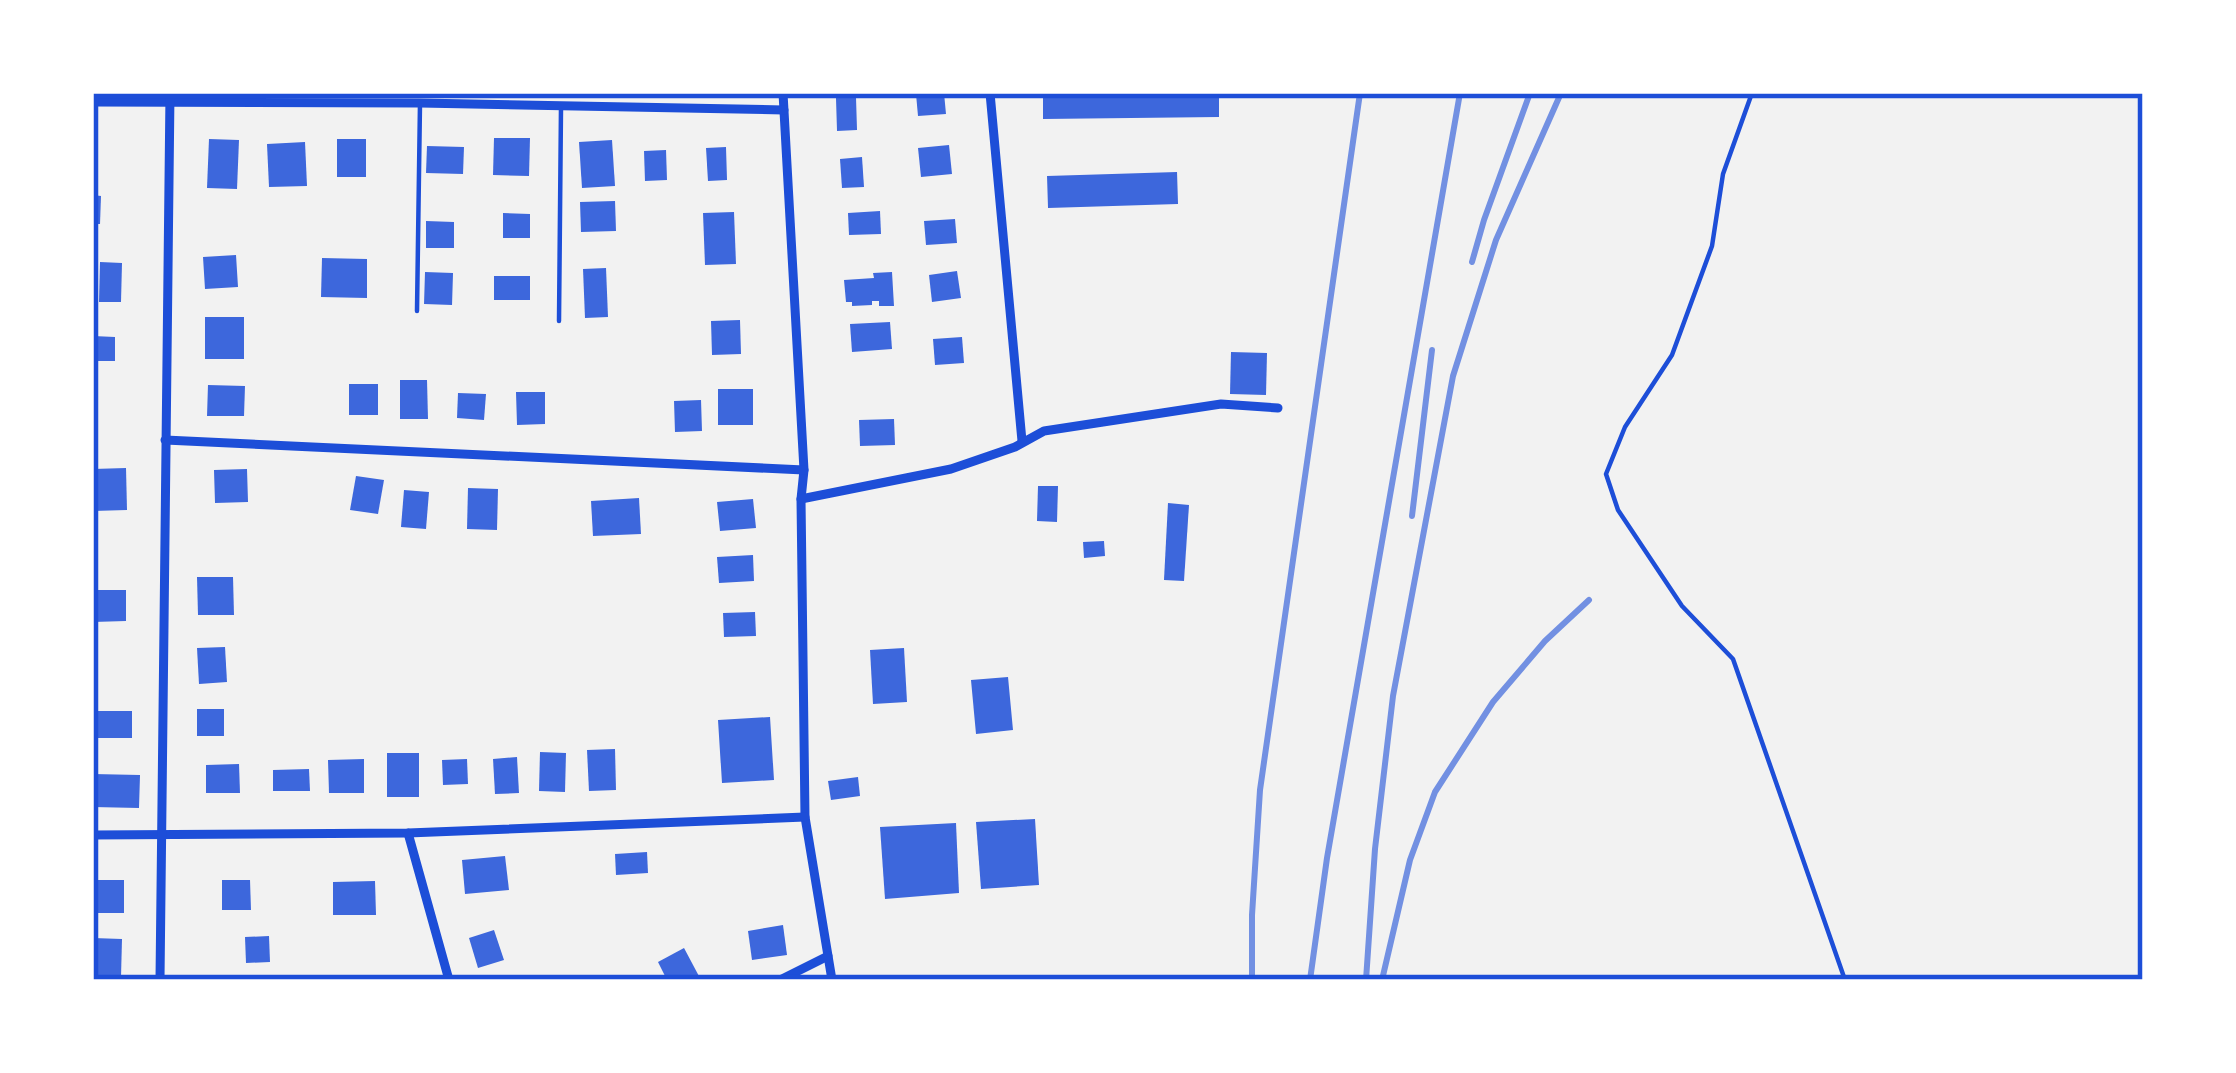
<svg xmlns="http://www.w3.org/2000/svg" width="2236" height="1073" viewBox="0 0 2236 1073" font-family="'IBM Plex Sans',sans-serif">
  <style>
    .building { fill: #3d67dc }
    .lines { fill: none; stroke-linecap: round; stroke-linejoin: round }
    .service { stroke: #1d4ed8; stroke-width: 4.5 }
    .minor { stroke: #1d4ed8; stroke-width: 9 }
    .rail { stroke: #7290e2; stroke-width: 6 }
    .neatline { fill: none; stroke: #1d4ed8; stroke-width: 4.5 }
  </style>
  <rect width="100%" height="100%" fill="#f2f2f2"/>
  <g class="building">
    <polygon points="944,93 946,114 918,116 916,94"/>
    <polygon points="1043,93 1219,93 1219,117 1043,119"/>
    <polygon points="856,97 857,130 837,131 836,98"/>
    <polygon points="494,138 530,138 529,176 493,175"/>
    <polygon points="209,139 239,140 237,189 207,188"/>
    <rect x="337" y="139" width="29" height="38"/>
    <polygon points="612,140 615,186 582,188 579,142"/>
    <polygon points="305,142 307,186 269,187 267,144"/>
    <polygon points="949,145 952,174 921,177 918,148"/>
    <polygon points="427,146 464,147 463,174 426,173"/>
    <polygon points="726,147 727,180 708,181 706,148"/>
    <polygon points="666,150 667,180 645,181 644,151"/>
    <polygon points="862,157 864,187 842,188 840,159"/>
    <polygon points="1177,172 1178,204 1048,208 1047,176"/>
    <polygon points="93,195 101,196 100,224 93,224"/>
    <polygon points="615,201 616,231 581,232 580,202"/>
    <polygon points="880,211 881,234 849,235 848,213"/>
    <polygon points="734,212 736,264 705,265 703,213"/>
    <polygon points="503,213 530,214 530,238 503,238"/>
    <polygon points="955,219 957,243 926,245 924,221"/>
    <polygon points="426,221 454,222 454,248 426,248"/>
    <polygon points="236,255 238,287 205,289 203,257"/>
    <polygon points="322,258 367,259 367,298 321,297"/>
    <polygon points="100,262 122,263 121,302 99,302"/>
    <polygon points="606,268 608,317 585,318 583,269"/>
    <polygon points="957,271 961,298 932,302 929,275"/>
    <polygon points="425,272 453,273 452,305 424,304"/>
    <polygon points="892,272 894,306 879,306 879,301 872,301 872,305 852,306 852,302 846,302 844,280 874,278 873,273"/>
    <rect x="494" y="276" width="36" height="24"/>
    <rect x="205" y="317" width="39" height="42"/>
    <polygon points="740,320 741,354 712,355 711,321"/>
    <polygon points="890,322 892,349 852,352 850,324"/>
    <polygon points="93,336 115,337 115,361 93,361"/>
    <polygon points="962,337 964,363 935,365 933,339"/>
    <polygon points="1231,352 1267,353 1266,395 1230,394"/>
    <polygon points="400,380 427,380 428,419 400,419"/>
    <rect x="349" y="384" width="29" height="31"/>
    <polygon points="208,385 245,386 244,416 207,416"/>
    <rect x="718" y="389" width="35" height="36"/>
    <polygon points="516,392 545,392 545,424 517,425"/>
    <polygon points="458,393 486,394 484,420 457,418"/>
    <polygon points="701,400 702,431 675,432 674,401"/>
    <polygon points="894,419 895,445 860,446 859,420"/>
    <polygon points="126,468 127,510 93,511 93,469"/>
    <polygon points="247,469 248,502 215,503 214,470"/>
    <polygon points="356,476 384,480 378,514 350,510"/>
    <polygon points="1038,486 1058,486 1057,522 1037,521"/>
    <polygon points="468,488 498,489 497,530 467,529"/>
    <polygon points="404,490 429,492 426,529 401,527"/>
    <polygon points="639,498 641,534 593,536 591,501"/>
    <polygon points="753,499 756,528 720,531 717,502"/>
    <polygon points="1168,503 1189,505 1184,581 1164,580"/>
    <polygon points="1104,541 1105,556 1084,558 1083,542"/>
    <polygon points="753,555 754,581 719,583 717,557"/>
    <polygon points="197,577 233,577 234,615 198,615"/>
    <polygon points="93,590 126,590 126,621 93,622"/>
    <polygon points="755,612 756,636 724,637 723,613"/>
    <polygon points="225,647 227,682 199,684 197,648"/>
    <polygon points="904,648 907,702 873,704 870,650"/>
    <polygon points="1008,677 1013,730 976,734 971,680"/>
    <rect x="197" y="709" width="27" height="27"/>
    <rect x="93" y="711" width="39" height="27"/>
    <polygon points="770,717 774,780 722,783 718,720"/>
    <polygon points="615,749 616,790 589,791 587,750"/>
    <polygon points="540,752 566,753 565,792 539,791"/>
    <rect x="387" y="753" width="32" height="44"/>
    <polygon points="517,757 519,793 495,794 493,759"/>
    <polygon points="364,759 364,793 329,793 328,760"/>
    <polygon points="467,759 468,784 443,785 442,760"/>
    <polygon points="239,764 240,793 206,793 206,765"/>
    <polygon points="309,769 310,791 273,791 273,770"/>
    <polygon points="93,774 140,775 139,808 93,807"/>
    <polygon points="858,777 860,796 831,800 828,781"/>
    <polygon points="1035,819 1039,885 981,889 976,822"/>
    <polygon points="956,823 959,893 885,899 880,827"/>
    <polygon points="647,852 648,873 616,875 615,854"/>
    <polygon points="505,856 509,890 465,894 462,860"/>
    <rect x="93" y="880" width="31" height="33"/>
    <polygon points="222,880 250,880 251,910 222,910"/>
    <polygon points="375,881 376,915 333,915 333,882"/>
    <polygon points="783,925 787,955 752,960 748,931"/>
    <polygon points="494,930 504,960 478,968 469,938"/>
    <polygon points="269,936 270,962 246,963 245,937"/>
    <polygon points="93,938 122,939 121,977 93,976"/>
    <polygon points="684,948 701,980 667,980 658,962"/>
  </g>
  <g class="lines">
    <g class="service">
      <polyline points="1752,93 1723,174 1712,246 1672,355 1625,427 1606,474 1618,510 1682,606 1733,659 1845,980"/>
      <polyline points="417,311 420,103"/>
      <polyline points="559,321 561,107"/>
    </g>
    <g class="minor">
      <polyline points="783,93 804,470 801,499 805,817 832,980"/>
      <polyline points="990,93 1022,441"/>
      <polyline points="93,102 420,103 784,110"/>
      <polyline points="165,440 804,470"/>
      <polyline points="801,499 951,469 1015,447 1044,431 1221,404 1278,408"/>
      <polyline points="408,833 449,980"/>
      <polyline points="93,835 408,833 805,817"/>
      <polyline points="160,980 170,93"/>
      <polyline points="780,980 828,956"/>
      <polyline points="2140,980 2143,980"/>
    </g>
    <g class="rail">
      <polyline points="1472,262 1484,220 1530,93"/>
      <polyline points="1412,516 1432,350"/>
      <polyline points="1252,980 1252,915 1260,790 1360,93"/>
      <polyline points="1310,980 1327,858 1460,93"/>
      <polyline points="1366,980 1375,849 1393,696 1453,376 1496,240 1561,93"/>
      <polyline points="1382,980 1410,860 1435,792 1493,702 1545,641 1589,600"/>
    </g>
  </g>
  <rect width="2236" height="1073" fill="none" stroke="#ffffff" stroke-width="192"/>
  <rect x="96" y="96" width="2044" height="881" class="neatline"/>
</svg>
